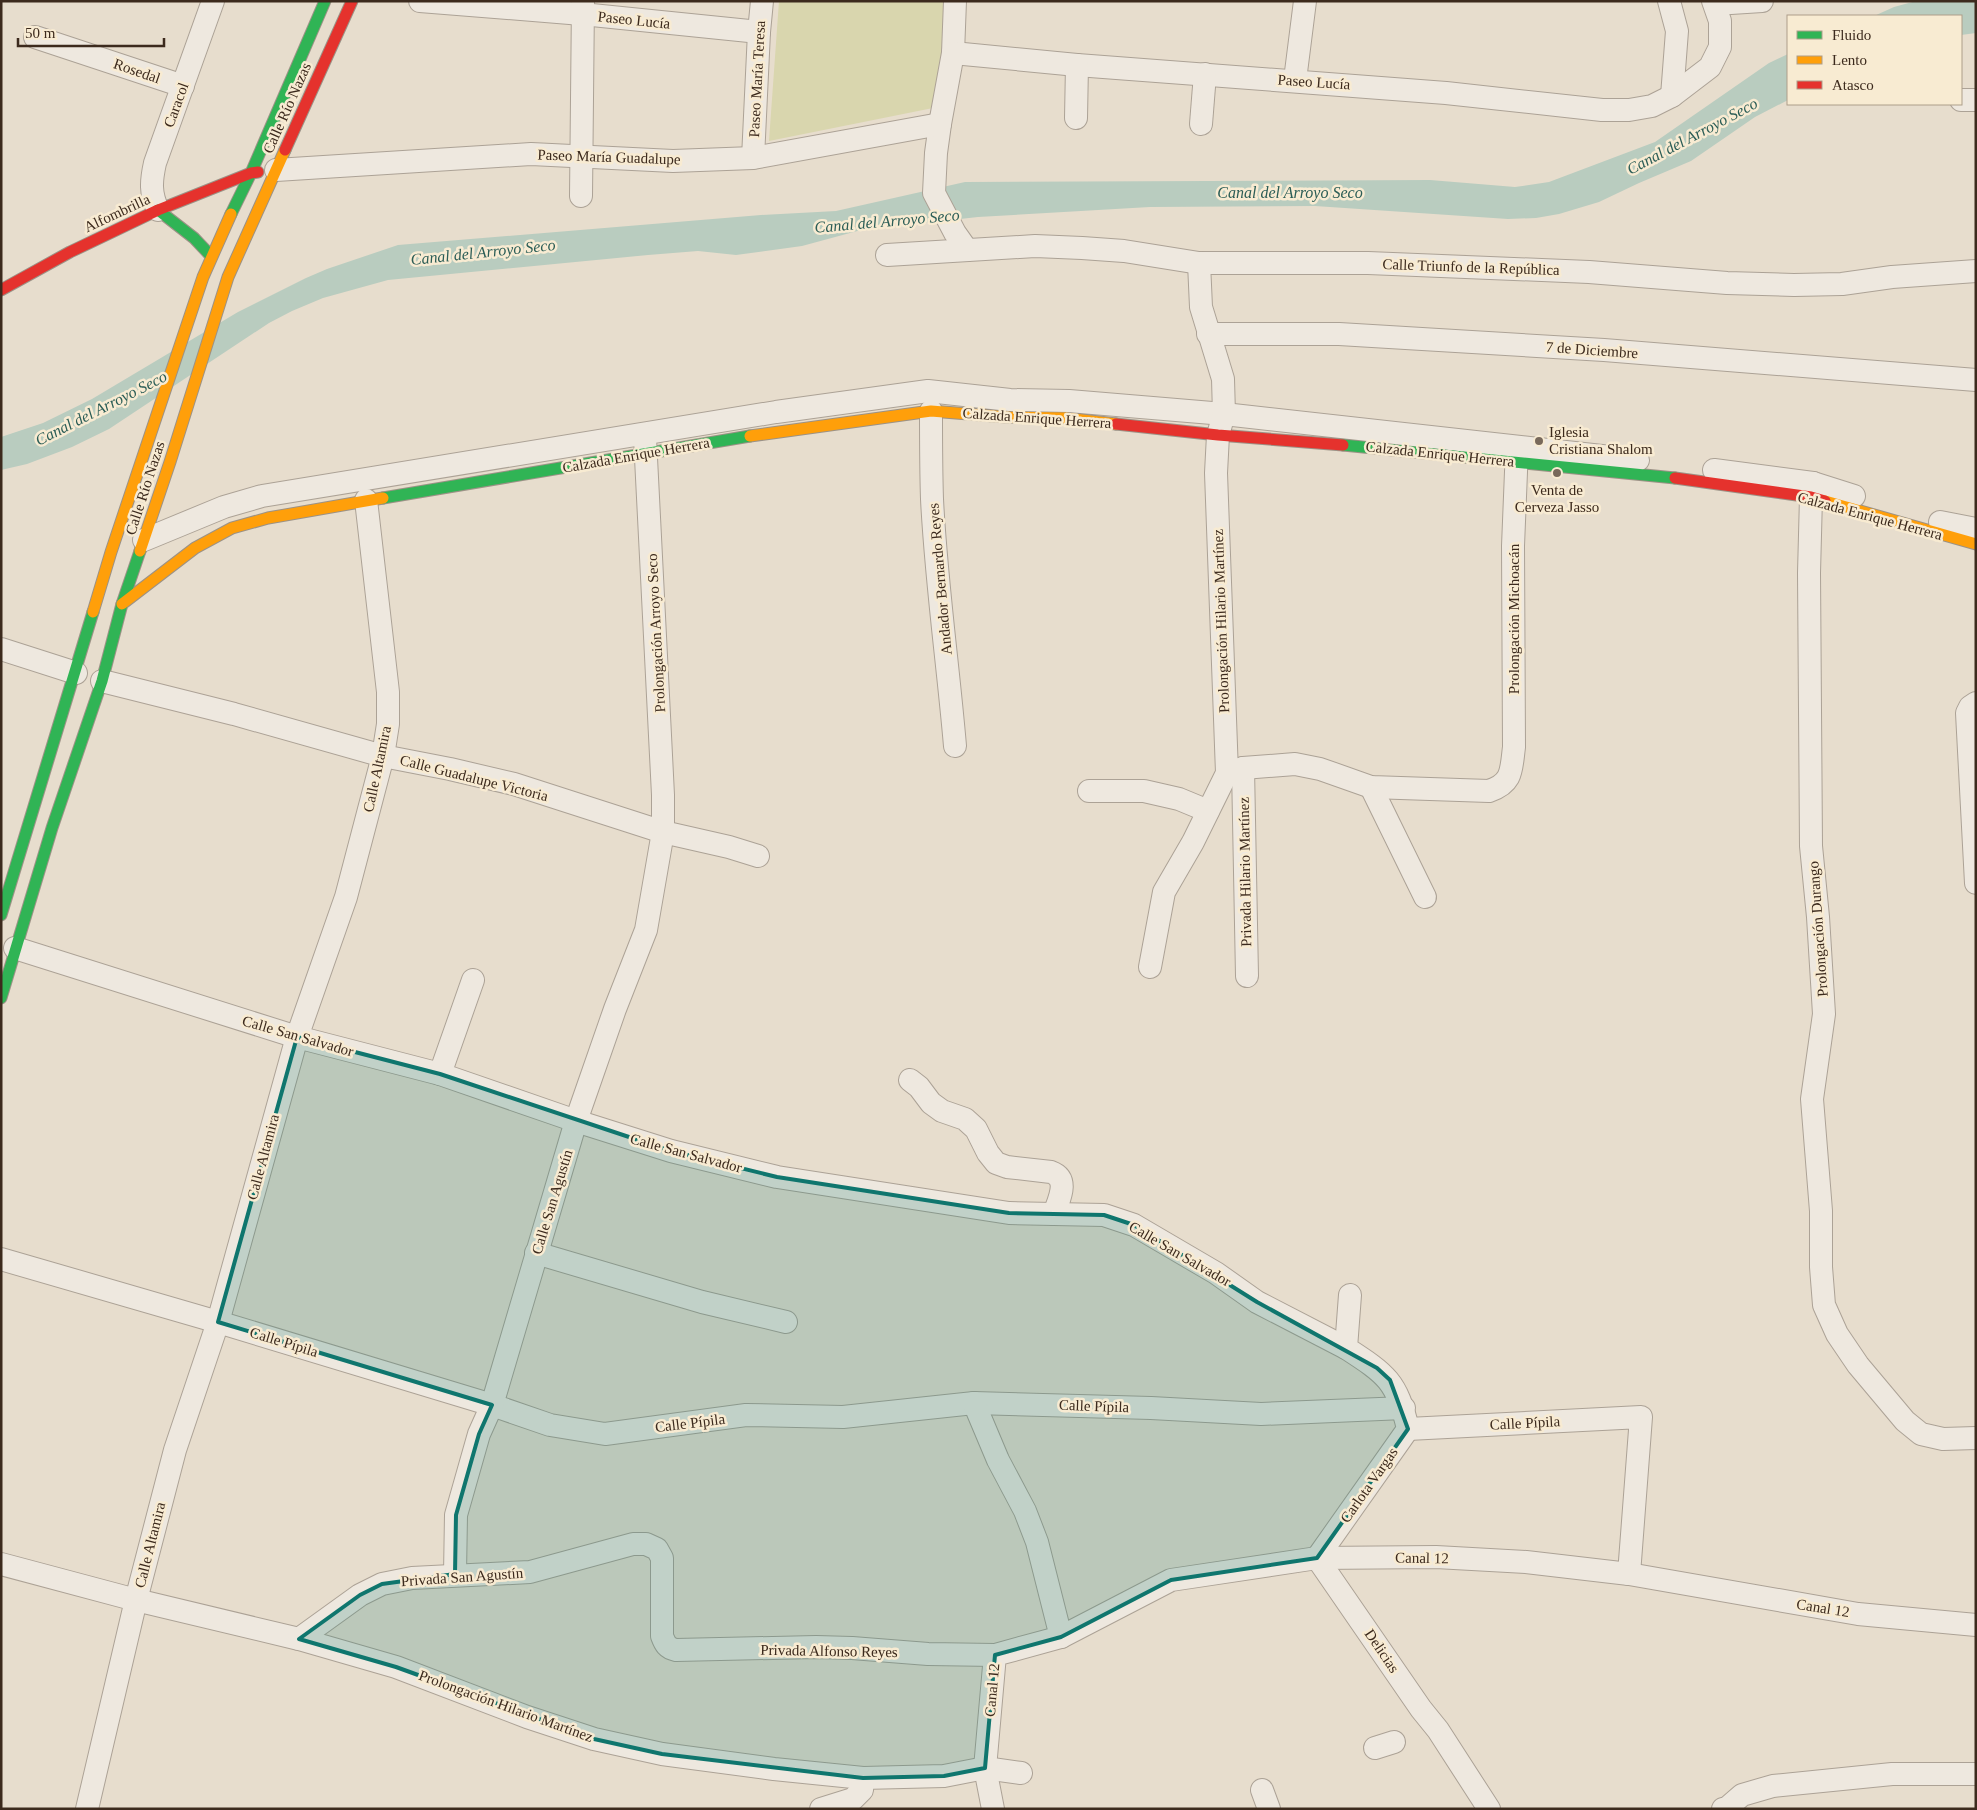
<svg xmlns="http://www.w3.org/2000/svg" width="1977" height="1810" viewBox="0 0 1977 1810" font-family="Georgia,serif">
  <style>
    .green { fill: #d9d6ae }
    .water { fill: #b9ccbf }
    .lines { fill: none; stroke-linecap: round; stroke-linejoin: round }
    .street-casing { stroke: #aca296; stroke-width: 24 }
    .fast-casing { stroke: #9c9286; stroke-width: 13 }
    .slow-casing { stroke: #9c9286; stroke-width: 13 }
    .jam-casing { stroke: #9c9286; stroke-width: 13 }
    .street { stroke: #eee8df; stroke-width: 22 }
    .fast { stroke: #30b455; stroke-width: 11 }
    .slow { stroke: #ff9f0a; stroke-width: 11 }
    .jam { stroke: #e5322d; stroke-width: 11 }
    .marked { fill: #0f766e; fill-opacity: 0.2; stroke: #0f766e; stroke-width: 4; stroke-linejoin: round }
    .poi-dot { fill: #78695b; stroke: #f8ebd2; stroke-width: 2 }
    .labels { text-anchor: middle; dominant-baseline: central; stroke-width: 5; stroke-linejoin: round; paint-order: stroke }
    .street-label { font-size: 15px; fill: #3c2a1d; stroke: #f8ebd2 }
    .poi-label { font-size: 15px; fill: #3c2a1d; stroke: #f8ebd2; text-anchor: start }
    .water-label { font-size: 16px; font-style: italic; fill: #2b5d56; stroke: #f8ebd2 }
  </style>
  <rect width="100%" height="100%" fill="#e7ddcd"/>
  <polygon class="green" points="779,1 945,1 938,107 769,141"/>
  <g class="water">
    <polygon points="1916,1 1976,1 1976,33 1961,35 1961,16 1874,16 1894,7"/>
    <polygon points="1788,54 1788,100 1755,117 1691,161 1639,183 1599,202 1559,214 1536,218 1508,219 1315,206 1150,207 978,217 861,230 802,246 736,255 698,251 648,255 388,280 323,298 292,311 269,323 109,429 72,447 27,464 1,470 1,437 43,423 92,399 238,312 306,278 327,269 398,245 761,215 836,211 965,182 1430,180 1515,187 1549,182 1655,142 1769,63"/>
  </g>
  <g class="lines">
    <defs>
      <g id="street">
        <polyline points="420,1 582,14 759,32"/>
        <polyline points="955,1 953,53 940,124 936,153 934,193 955,233 967,250"/>
        <polyline points="1669,1 1677,31 1672,96"/>
        <polyline points="1715,4 1762,1"/>
        <polyline points="35,37 183,86"/>
        <polyline points="953,53 1077,65 1446,93 1602,110 1629,110 1652,106 1672,96 1710,67 1720,47 1720,21 1713,1"/>
        <polyline points="1295,80 1305,1"/>
        <polyline points="1961,100 1976,100"/>
        <polyline points="1076,118 1077,65"/>
        <polyline points="1201,124 1205,74"/>
        <polyline points="753,158 759,32 762,1"/>
        <polyline points="276,170 531,154 673,161 753,158 940,124"/>
        <polyline points="581,196 583,1"/>
        <path d="M158,210C150,193 151,181 155,163L213,1"/>
        <polyline points="887,255 1035,246 1082,248 1124,251 1199,263 1368,263 1589,272 1727,283 1794,285 1842,284 1892,277 1976,271"/>
        <polyline points="1208,334 1339,334 1604,350 1976,380"/>
        <path d="M931,411C931,440 931,469 932,499C936,581 948,664 955,746"/>
        <polyline points="1714,470 1813,483 1854,496"/>
        <polyline points="1813,483 1811,497 1809,573 1811,846 1818,917 1824,1014 1812,1099 1821,1211 1821,1267 1824,1305 1837,1334 1858,1365 1905,1421 1921,1434 1943,1439 1976,1438"/>
        <polyline points="1940,522 1976,529"/>
        <polyline points="144,540 224,507 262,496 776,412 928,391 1010,400 1069,401 1224,414 1638,460"/>
        <polyline points="1,649 76,673"/>
        <polyline points="102,681 234,714 383,756 450,769 514,784 663,832 729,847 758,856"/>
        <polyline points="1976,703 1970,707 1967,713 1976,883"/>
        <polyline points="1243,768 1247,976"/>
        <path d="M1227,773L1243,768L1295,764L1320,769L1371,787L1489,791C1513,783 1511,770 1514,747L1513,546L1517,447"/>
        <polyline points="1371,787 1425,897"/>
        <polyline points="1089,791 1144,791 1179,799 1208,811"/>
        <polyline points="15,948 297,1037 440,1074 576,1121 671,1151 777,1177 1009,1213 1104,1215 1134,1225 1216,1273 1257,1302 1346,1348"/>
        <polyline points="1150,967 1164,892 1193,842 1227,773 1216,473 1218,435 1224,414 1223,379 1201,307 1199,263"/>
        <polyline points="440,1074 473,980"/>
        <path d="M910,1080L919,1087L931,1103L942,1111L965,1119L976,1129L988,1153L996,1163L1007,1167L1051,1172C1070,1179 1059,1199 1054,1214"/>
        <polyline points="536,1253 702,1302 786,1322"/>
        <polyline points="1,1259 218,1322 492,1405 550,1425 605,1434 746,1415 843,1417 974,1403 1151,1408 1261,1414 1404,1408"/>
        <path d="M1350,1295L1346,1348C1386,1374 1397,1381 1408,1429L1317,1558L1421,1709L1438,1730L1489,1809"/>
        <polyline points="974,1403 998,1460 1025,1511 1037,1542 1061,1637"/>
        <polyline points="1408,1429 1641,1417 1629,1574"/>
        <polyline points="1,1564 136,1600 299,1639 396,1667 527,1717 594,1739 662,1754 774,1769 863,1778 944,1776 985,1768 1021,1773"/>
        <polyline points="455,1574 456,1515 479,1434 492,1405 576,1121 615,1009 646,930 663,832 663,795 645,438"/>
        <path d="M299,1639L360,1595L382,1584L412,1578L530,1572L633,1544H646L657,1549L662,1558V1636C665,1644 667,1648 676,1650L816,1647L852,1648L928,1654L995,1655"/>
        <polyline points="1375,1748 1394,1742"/>
        <polyline points="1262,1790 1269,1809"/>
        <polyline points="87,1809 136,1600 175,1450 218,1322 297,1037 346,897 383,756 388,724 388,692 366,500"/>
        <polyline points="821,1809 853,1799 862,1790 863,1778"/>
        <polyline points="993,1809 985,1768 995,1655 1061,1637 1171,1580 1317,1558 1436,1557 1526,1562 1629,1574 1858,1614 1976,1625"/>
        <polyline points="1723,1809 1727,1808 1742,1795 1773,1786 1892,1774 1976,1774"/>
      </g>
      <g id="fast">
        <polyline points="158,210 194,238 211,256"/>
        <polyline points="231,214 251,173 325,1"/>
        <polyline points="1343,445 1675,478"/>
        <polyline points="383,498 750,436"/>
        <polyline points="1,915 93,612"/>
        <polyline points="1,998 52,828 102,681 122,604 140,551"/>
      </g>
      <g id="slow">
        <polyline points="750,436 931,411 1006,417 1065,418 1116,424"/>
        <polyline points="1825,501 1976,544"/>
        <polyline points="140,551 170,462 228,277 285,150"/>
        <polyline points="122,604 195,548 232,528 268,518 383,498"/>
        <polyline points="93,612 111,552 203,277 231,214"/>
      </g>
      <g id="jam">
        <polyline points="285,150 352,1"/>
        <polyline points="1,290 70,252 158,210 251,173 258,172"/>
        <polyline points="1116,424 1218,435 1343,445"/>
        <polyline points="1675,478 1811,497 1825,501"/>
      </g>
    </defs>
    <use href="#street" class="street-casing"/>
    <use href="#fast" class="fast-casing"/>
    <use href="#slow" class="slow-casing"/>
    <use href="#jam" class="jam-casing"/>
    <use href="#street" class="street"/>
    <use href="#fast" class="fast"/>
    <use href="#slow" class="slow"/>
    <use href="#jam" class="jam"/>
  </g>
  <path class="marked" d="M297,1037L440,1074L671,1151L777,1177L1009,1213L1104,1215L1134,1225L1257,1302L1377,1368L1390,1380L1408,1429L1317,1558L1171,1580L1061,1637L995,1655L985,1768L944,1776L863,1778L662,1754L594,1739L396,1667L299,1639L360,1595L382,1584L455,1574L456,1515L479,1434L492,1405L218,1322Z"/>
  <g class="poi-dot">
    <circle cx="1539" cy="441" r="5"/>
    <circle cx="1557" cy="473" r="5"/>
  </g>
  <g class="labels">
    <g class="street-label">
      <text transform="translate(634 20) rotate(6)">Paseo Lucía</text>
      <text transform="translate(137 71) rotate(19)">Rosedal</text>
      <text transform="translate(757 79) rotate(-87)">Paseo María Teresa</text>
      <text transform="translate(1314 82) rotate(4)">Paseo Lucía</text>
      <text transform="translate(176 105) rotate(-70)">Caracol</text>
      <text transform="translate(287 108) rotate(-66)">Calle Río Nazas</text>
      <text transform="translate(609 157) rotate(2)">Paseo María Guadalupe</text>
      <text transform="translate(117 213) rotate(-25)">Alfombrilla</text>
      <text transform="translate(1471 267) rotate(2)">Calle Triunfo de la República</text>
      <text transform="translate(1592 350) rotate(4)">7 de Diciembre</text>
      <text transform="translate(1037 418) rotate(4)">Calzada Enrique Herrera</text>
      <text transform="translate(1440 454) rotate(6)">Calzada Enrique Herrera</text>
      <text transform="translate(636 455) rotate(-10)">Calzada Enrique Herrera</text>
      <text transform="translate(145 488) rotate(-72)">Calle Río Nazas</text>
      <text transform="translate(1870 516) rotate(15)">Calzada Enrique Herrera</text>
      <text transform="translate(940 579) rotate(-95)">Andador Bernardo Reyes</text>
      <text transform="translate(1514 619) rotate(-90)">Prolongación Michoacán</text>
      <text transform="translate(1221 621) rotate(-92)">Prolongación Hilario Martínez</text>
      <text transform="translate(656 633) rotate(-93)">Prolongación Arroyo Seco</text>
      <text transform="translate(377 769) rotate(-78)">Calle Altamira</text>
      <text transform="translate(474 778) rotate(14)">Calle Guadalupe Victoria</text>
      <text transform="translate(1245 872) rotate(-91)">Privada Hilario Martínez</text>
      <text transform="translate(1818 929) rotate(-94)">Prolongación Durango</text>
      <text transform="translate(298 1036) rotate(16)">Calle San Salvador</text>
      <text transform="translate(686 1153) rotate(15)">Calle San Salvador</text>
      <text transform="translate(263 1157) rotate(-75)">Calle Altamira</text>
      <text transform="translate(552 1202) rotate(-73)">Calle San Agustín</text>
      <text transform="translate(1180 1254) rotate(30)">Calle San Salvador</text>
      <text transform="translate(284 1342) rotate(17)">Calle Pípila</text>
      <text transform="translate(1094 1406) rotate(2)">Calle Pípila</text>
      <text transform="translate(690 1423) rotate(-7)">Calle Pípila</text>
      <text transform="translate(1525 1423) rotate(-3)">Calle Pípila</text>
      <text transform="translate(1369 1485) rotate(-55)">Carlota Vargas</text>
      <text transform="translate(150 1545) rotate(-76)">Calle Altamira</text>
      <text transform="translate(1422 1558) rotate(1)">Canal 12</text>
      <text transform="translate(462 1577) rotate(-4)">Privada San Agustín</text>
      <text transform="translate(1823 1608) rotate(9)">Canal 12</text>
      <text transform="translate(829 1651) rotate(1)">Privada Alfonso Reyes</text>
      <text transform="translate(1382 1651) rotate(56)">Delicias</text>
      <text transform="translate(992 1690) rotate(-85)">Canal 12</text>
      <text transform="translate(506 1706) rotate(20)">Prolongación Hilario Martínez</text>
    </g>
    <g class="poi-label">
      <text x="1549" y="432">Iglesia<tspan x="1549" dy="17">Cristiana Shalom</tspan></text>
      <text x="1557" y="490" text-anchor="middle">Venta de<tspan x="1557" dy="17">Cerveza Jasso</tspan></text>
    </g>
    <g class="water-label">
      <text transform="translate(1692 136) rotate(-28)">Canal del Arroyo Seco</text>
      <text x="1290" y="192">Canal del Arroyo Seco</text>
      <text transform="translate(887 221) rotate(-5)">Canal del Arroyo Seco</text>
      <text transform="translate(483 252) rotate(-6)">Canal del Arroyo Seco</text>
      <text transform="translate(101 408) rotate(-27)">Canal del Arroyo Seco</text>
    </g>
  </g>
  <rect width="1977" height="1810" fill="none" stroke="#3c2a1d" stroke-width="5"/>
  <rect x="1787" y="15" width="175" height="90" fill="#f8ebd2" stroke="#ad9e8a"/>
  <rect x="1797" y="31" width="25" height="8" fill="#30b455" stroke="#ad9e8a"/>
  <text x="1832" y="40" font-size="15" fill="#3c2a1d">Fluido</text>
  <rect x="1797" y="56" width="25" height="8" fill="#ff9f0a" stroke="#ad9e8a"/>
  <text x="1832" y="65" font-size="15" fill="#3c2a1d">Lento</text>
  <rect x="1797" y="81" width="25" height="8" fill="#e5322d" stroke="#ad9e8a"/>
  <text x="1832" y="90" font-size="15" fill="#3c2a1d">Atasco</text>
  <path d="M18 38v8h146v-8" fill="none" stroke="#3c2a1d" stroke-width="2.5"/>
  <text x="25" y="38" font-size="15" fill="#3c2a1d" stroke="#f8ebd2" stroke-width="4" paint-order="stroke">50 m</text>
</svg>
